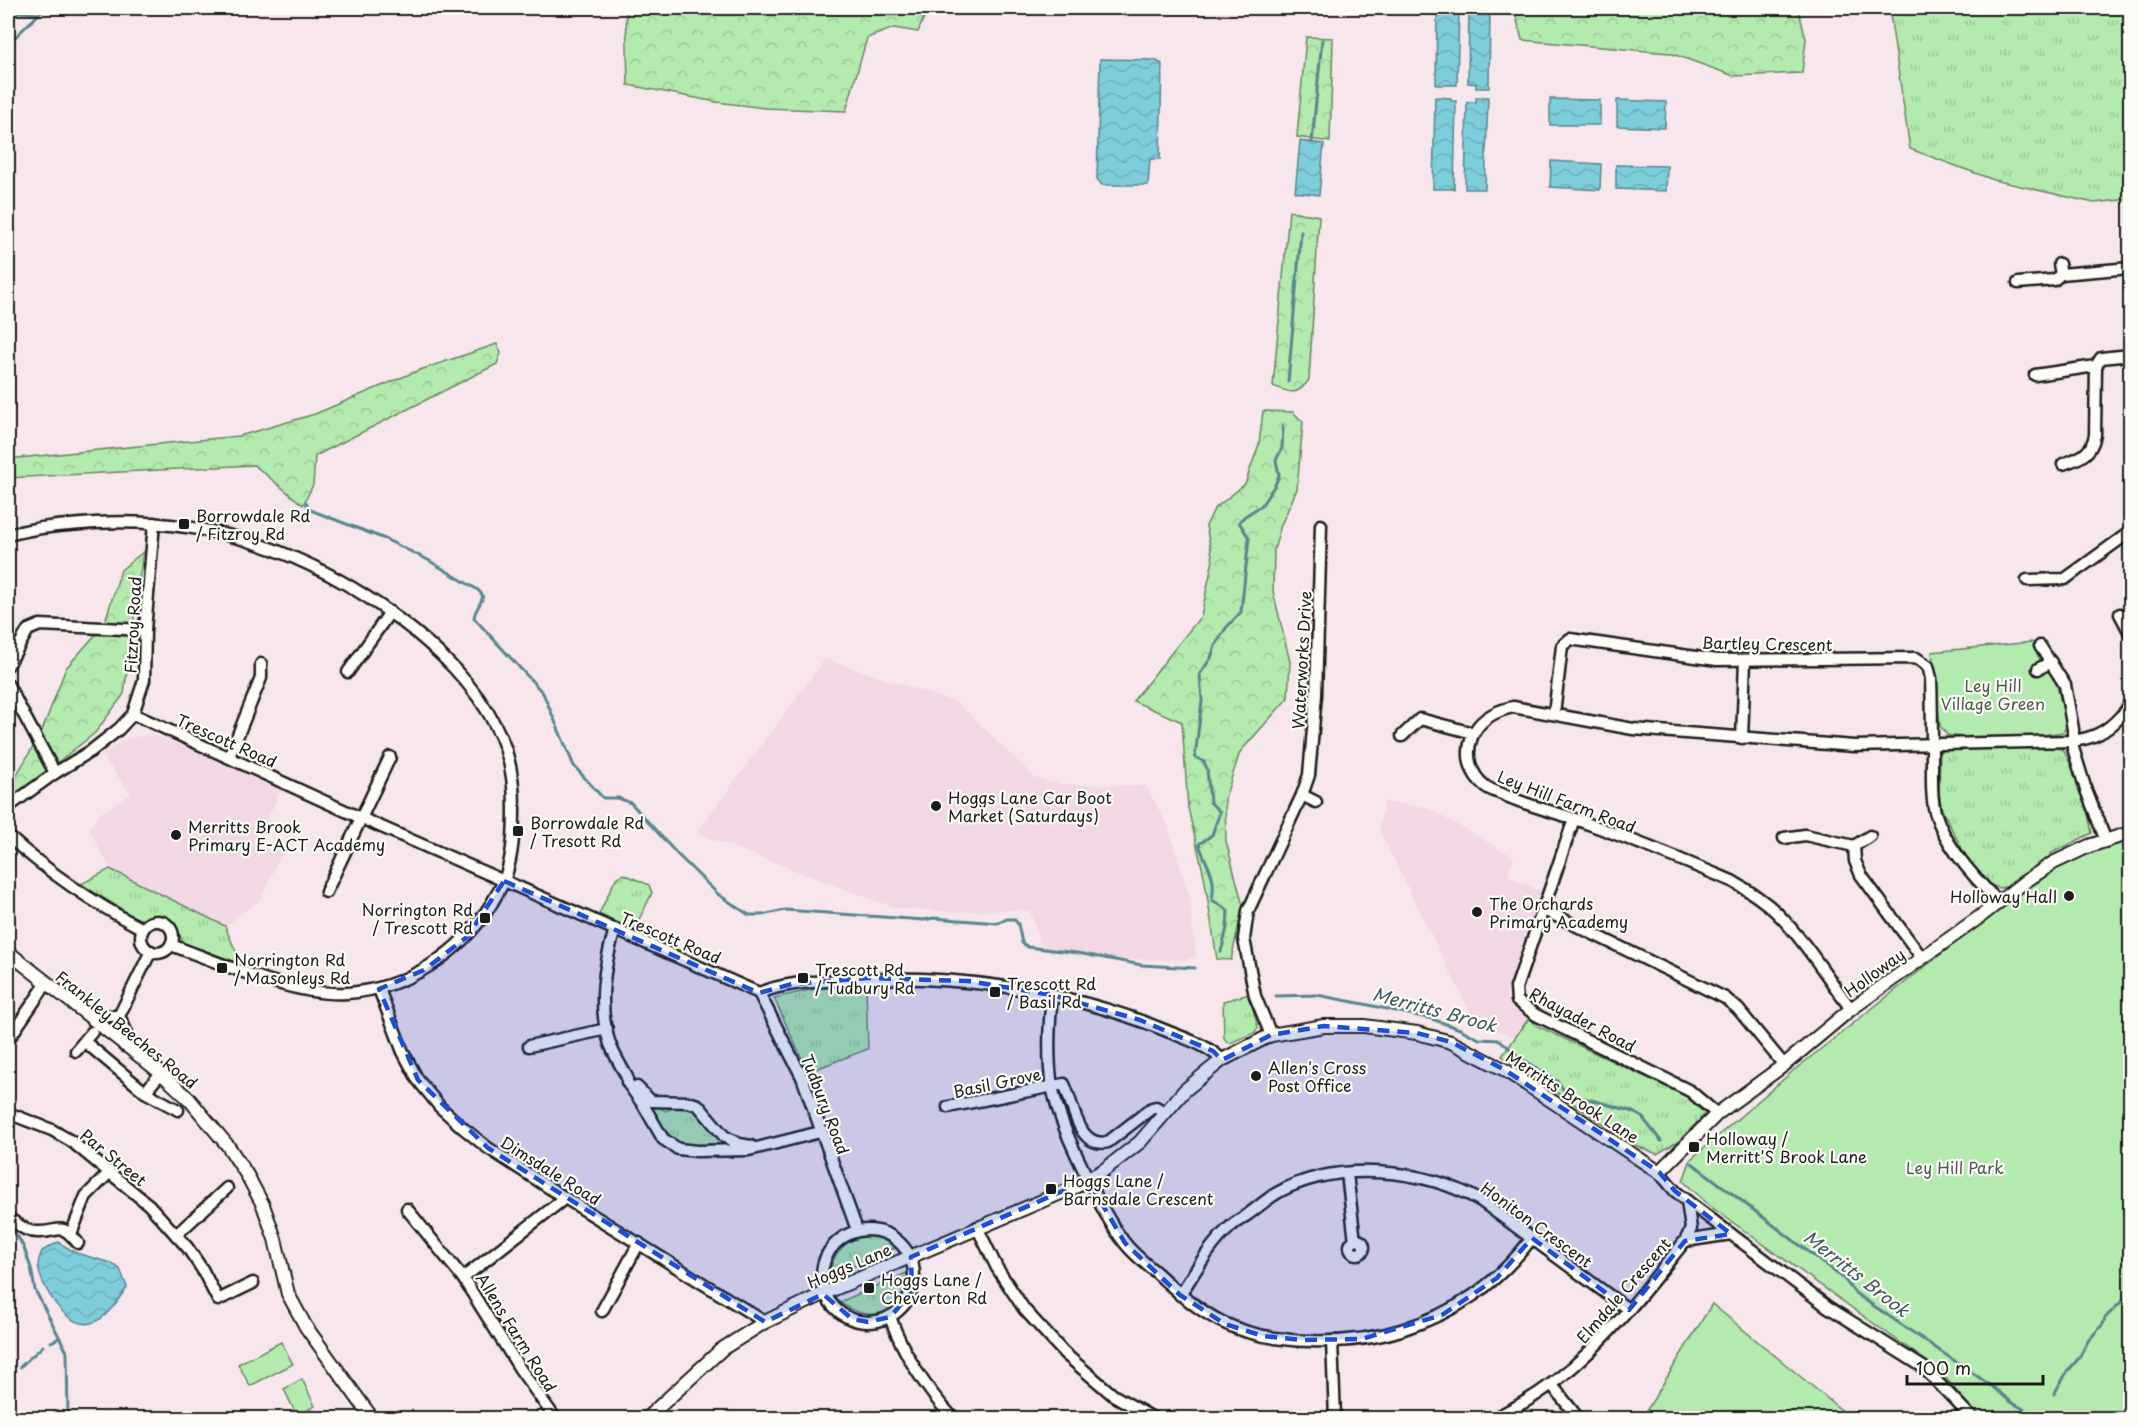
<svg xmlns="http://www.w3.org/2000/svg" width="2138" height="1426" viewBox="0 0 2138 1426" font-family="'Playpen Sans',sans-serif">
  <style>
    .built { fill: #f2d8e4 }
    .grass { fill: url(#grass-tufts); stroke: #688364; stroke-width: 1.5 }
    .forest { fill: url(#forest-crowns); stroke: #688364; stroke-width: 1.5 }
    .green { fill: #b3eaad; stroke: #688364; stroke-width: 1.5 }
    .water { fill: url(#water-waves); stroke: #57868f; stroke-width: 1.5 }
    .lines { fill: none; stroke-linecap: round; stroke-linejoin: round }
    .stream { stroke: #57868f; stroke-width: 3 }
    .minor-casing { stroke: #1c1c1c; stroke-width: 15 }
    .tertiary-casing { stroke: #1c1c1c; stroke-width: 16 }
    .minor { stroke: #fdfcf7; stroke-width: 10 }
    .tertiary { stroke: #fdfcf7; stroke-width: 12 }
    .marked { fill: #1d4ed8; fill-opacity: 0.2; stroke: #1d4ed8; stroke-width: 4.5; stroke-dasharray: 12 8; stroke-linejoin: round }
    .poi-dot { fill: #1c1c1c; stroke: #fdfcf7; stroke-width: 2 }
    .labels { text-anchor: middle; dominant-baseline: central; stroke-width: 4.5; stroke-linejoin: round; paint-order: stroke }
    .poi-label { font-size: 16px; fill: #1c1c1c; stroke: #fdfcf7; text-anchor: start }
    .street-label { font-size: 16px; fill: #1c1c1c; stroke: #fdfcf7 }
    .park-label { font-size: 16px; fill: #495a48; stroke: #fdfcf7 }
    .water-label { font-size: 18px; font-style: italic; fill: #3e5a5f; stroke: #fdfcf7 }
  </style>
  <defs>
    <pattern id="grass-tufts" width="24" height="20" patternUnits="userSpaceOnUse" patternTransform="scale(1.5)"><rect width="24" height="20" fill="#b3eaad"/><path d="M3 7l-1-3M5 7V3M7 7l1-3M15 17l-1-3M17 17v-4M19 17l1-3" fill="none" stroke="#99c894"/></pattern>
    <pattern id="forest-crowns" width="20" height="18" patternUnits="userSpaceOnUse" patternTransform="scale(1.5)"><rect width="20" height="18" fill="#b3eaad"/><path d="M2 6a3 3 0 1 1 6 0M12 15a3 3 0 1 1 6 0" fill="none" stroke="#99c894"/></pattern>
    <pattern id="water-waves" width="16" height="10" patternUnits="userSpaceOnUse" patternTransform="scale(1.5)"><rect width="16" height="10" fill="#7ecddb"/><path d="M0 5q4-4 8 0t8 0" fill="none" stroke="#6cafbb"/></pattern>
  </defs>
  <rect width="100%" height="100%" fill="#f7e7ec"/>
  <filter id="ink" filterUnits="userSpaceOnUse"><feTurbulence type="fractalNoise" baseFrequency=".0167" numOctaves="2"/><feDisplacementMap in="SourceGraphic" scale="12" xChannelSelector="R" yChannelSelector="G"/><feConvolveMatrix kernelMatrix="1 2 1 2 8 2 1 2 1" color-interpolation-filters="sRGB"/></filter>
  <g filter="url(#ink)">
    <g class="built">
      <polygon points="825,659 958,703 1035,778 1060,784 1146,786 1168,826 1189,895 1196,956 1187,960 1120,959 1042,950 1030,911 1007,910 953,912 895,908 696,833"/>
      <polygon points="149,734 171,741 281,790 257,840 282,852 261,899 225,926 110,869 89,829 101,813 131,794 101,754 126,739"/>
      <polygon points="1384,802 1426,807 1514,857 1507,875 1543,893 1506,994 1510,1006 1529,1018 1517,1038 1475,1022 1379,830"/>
    </g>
    <g class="grass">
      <polygon points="1889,8 2130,8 2130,199 2094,203 1994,180 1910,149"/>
      <polygon points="2001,742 2063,749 2083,790 2092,833 2050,854 2049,865 2020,876 2010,886 2000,888 1980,883 1942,810 1939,794 1940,751"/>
      <polygon points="110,869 225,926 241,964 184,944 176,929 165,918 137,919 81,884"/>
      <polygon points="624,874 649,885 652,893 634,930 599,914 616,878"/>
      <polygon points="866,985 868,1049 808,1072 774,998 828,986"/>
      <polygon points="1250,994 1258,1028 1254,1033 1230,1043 1227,1042 1224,1038 1223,1001"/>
      <polygon points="1529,1018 1537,1026 1686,1096 1705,1114 1679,1141 1657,1154 1637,1146 1502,1056"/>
      <path d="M649,1106L659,1107L665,1111C688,1102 695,1106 710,1124C716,1130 722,1136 725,1143L679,1147L665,1136Z"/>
      <path d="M866,1235C879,1236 887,1239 898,1247L829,1277C832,1254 843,1241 866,1235Z"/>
      <path d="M909,1272C906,1312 871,1327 840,1302Z"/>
    </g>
    <g class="forest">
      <polygon points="626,8 927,8 927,10 918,32 894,28 867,38 846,111 765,108 716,102 628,85"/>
      <polygon points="1514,8 1798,8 1806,39 1802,73 1734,76 1670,53 1522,40"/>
      <polygon points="1306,37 1333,38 1330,142 1297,137"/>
      <path d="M1289,211L1319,216L1309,380C1296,397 1291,393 1273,386Z"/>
      <polygon points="497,344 501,353 497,364 315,456 313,485 303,505 254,465 8,478 8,459 239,436 315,414 417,371"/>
      <polygon points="1263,411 1293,412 1303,422 1297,489 1281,525 1274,550 1273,591 1290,662 1288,698 1240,752 1225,798 1226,841 1243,906 1231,960 1217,959 1204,876 1188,808 1182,722 1133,701 1201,616 1213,560 1206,526 1214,509 1245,484 1259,444"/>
      <polygon points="143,552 124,694 95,733 25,788 11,796 8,790 42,731 66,668 104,625 121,570"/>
    </g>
    <g class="green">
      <polygon points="2032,642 2036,649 2041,654 2039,663 2044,671 2048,670 2054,675 2067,725 2063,732 2001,742 1947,735 1940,726 1932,652"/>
      <polygon points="2130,839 2130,1418 1979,1418 1940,1371 1710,1206 1683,1181 1691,1159 1793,1071 2003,905 2056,867 2095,849"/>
      <polygon points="1712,1304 1851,1418 1642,1418"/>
      <polygon points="281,1342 293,1364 250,1386 238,1364"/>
      <polygon points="302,1379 315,1406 297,1416 284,1389"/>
    </g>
    <g class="water">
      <polygon points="1437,8 1459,8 1457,85 1436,85"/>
      <polygon points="1469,8 1490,8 1489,88 1476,88 1476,84 1468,83"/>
      <polygon points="1100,59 1155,60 1162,64 1160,159 1150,159 1148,185 1102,185 1097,179"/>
      <polygon points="1435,97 1451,98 1451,101 1456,101 1454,189 1433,189"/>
      <polygon points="1476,97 1488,97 1485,189 1465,189 1467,102 1476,102"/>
      <polygon points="1550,99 1600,100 1600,125 1550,125"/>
      <polygon points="1617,100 1666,102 1665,128 1617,126"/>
      <polygon points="1300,141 1324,144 1319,195 1295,192"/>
      <polygon points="1551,161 1601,164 1600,190 1550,187"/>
      <polygon points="1616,165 1667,166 1666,191 1616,189"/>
      <path d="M58,1242L76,1253L111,1263L120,1269L127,1287C119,1299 106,1320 91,1323C66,1329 40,1286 38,1265C38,1261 40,1256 42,1251Z"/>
    </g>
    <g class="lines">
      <g class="stream">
        <polyline points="833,8 835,9"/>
        <polyline points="8,11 39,14"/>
        <polyline points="843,11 887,13 917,11"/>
        <polyline points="8,44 45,8"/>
        <polyline points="1312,142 1322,40"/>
        <polyline points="1288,382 1301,232"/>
        <path d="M306,502L308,508L313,511L385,539L428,560L478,590L483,596C481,605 475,609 474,618L543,693L574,766L603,798H618L631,803L678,855L719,895L749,915H762L785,910L924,920L934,918L998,923L1007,919H1014L1018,924L1022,943L1028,947L1077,953L1142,965L1195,968"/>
        <path d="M1221,952L1227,928L1228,910L1212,900C1217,873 1207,869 1199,844L1212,835L1220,812L1210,802L1207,769L1204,762L1195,757L1202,701L1200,674L1211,658L1215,646L1226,628L1241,612L1249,538L1239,522L1245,516L1261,506L1275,485L1279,475L1276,460L1282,448L1283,426"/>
        <polyline points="1276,996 1317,995 1364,1004 1432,1019 1460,1029 1479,1039 1500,1040 1519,1057 1557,1081 1566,1093 1631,1111 1642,1117 1661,1141"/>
        <polyline points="1692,1163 1844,1279 1855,1293 1993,1387 2011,1402 2040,1418"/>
        <polyline points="8,1230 18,1237 24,1248 31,1268 35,1290 67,1352 68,1418"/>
        <polyline points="51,1342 59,1338"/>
        <polyline points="20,1367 43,1346"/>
        <polyline points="2054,1394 2067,1372 2079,1358 2088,1341 2103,1324 2105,1318 2122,1301"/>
      </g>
      <defs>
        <g id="minor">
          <polyline points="2059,264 2061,274 2130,268"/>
          <polyline points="2018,283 2054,280 2061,274"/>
          <polyline points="2035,375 2096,366 2101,358 2130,355"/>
          <path d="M2063,464C2080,458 2091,455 2095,435L2096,366"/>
          <path d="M8,535C37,527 65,525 95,523C210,517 308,551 400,620C436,647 476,686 496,727C509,751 514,781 514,807C514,832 513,855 505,878C502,887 496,895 492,903C461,953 407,989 347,993C295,997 221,963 171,945"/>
          <polyline points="2027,580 2065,579 2130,532"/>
          <polyline points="2120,614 2130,633"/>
          <polyline points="2040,646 2065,685 2073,729 2073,748 2086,790 2106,841"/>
          <polyline points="8,665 28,630 40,625 145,630"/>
          <polyline points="2038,669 2051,662"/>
          <polyline points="348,672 390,612"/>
          <polyline points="8,685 55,773"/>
          <path d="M133,714L361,818L759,993C786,982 815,982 844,980C953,973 1065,989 1167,1031C1186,1039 1208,1045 1222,1060"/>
          <path d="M1554,714L1562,646L1570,639L1717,660L1916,658L1928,666L1931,678C1932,708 1932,737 1932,766C1932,781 1931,798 1935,812C1945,846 1974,878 1999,902"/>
          <polyline points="1402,736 1420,719 1473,733"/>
          <polyline points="1742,738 1745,660"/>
          <polyline points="229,757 261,678 261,664"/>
          <polyline points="1302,795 1316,802"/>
          <polyline points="8,807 55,773 91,751 119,729 133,714 144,680 145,630 154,523"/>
          <polyline points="1574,819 1516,988 1517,1001 1536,1015 1690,1091 1717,1114"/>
          <path d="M8,836C48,872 95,904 143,929"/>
          <polyline points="1784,838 1805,835 1854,846 1855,861 1861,875 1922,958"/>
          <polyline points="1854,846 1870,836"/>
          <polyline points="326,892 390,757"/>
          <polyline points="1544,910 1725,998 1738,1009 1784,1065"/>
          <circle cx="157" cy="937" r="16"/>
          <path d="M615,929C604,966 597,1006 610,1044C614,1055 621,1066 627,1077V1082L644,1106L663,1139L678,1149L697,1151L749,1150L820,1132"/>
          <polyline points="379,989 403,1052 418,1080 440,1107 463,1128 488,1148 565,1198 765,1322"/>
          <polyline points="759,993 802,1077 857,1230"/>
          <path d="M1052,995C1049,1025 1047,1056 1052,1086C1058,1116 1071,1144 1084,1171C1095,1195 1108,1221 1124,1242C1133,1254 1146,1264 1157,1273C1177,1292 1198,1310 1222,1322C1269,1346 1351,1346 1401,1330C1457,1312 1496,1285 1532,1238"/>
          <path d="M1851,1009C1827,977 1805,941 1777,913C1764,900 1748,890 1732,881C1680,859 1628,838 1575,819C1551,811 1525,805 1502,794C1497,792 1490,790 1485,786C1470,774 1465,755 1472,737C1479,719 1495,711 1513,707L1633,729L1854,746L2073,741C2094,738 2106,732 2120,717C2125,712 2129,708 2130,701"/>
          <polyline points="93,1020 108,1016 119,1016"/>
          <polyline points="1271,1035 1255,996 1244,939 1248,911 1302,795 1309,775 1316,695 1321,525"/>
          <polyline points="8,1040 46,984"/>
          <polyline points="85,1042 145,1092 161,1073"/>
          <polyline points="124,1046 126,1031 119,1016 151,951"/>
          <polyline points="529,1046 607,1029"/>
          <polyline points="76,1051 92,1032"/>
          <polyline points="637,1087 651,1101 688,1102 698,1105 724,1136 739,1144 751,1146"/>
          <polyline points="145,1092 178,1110"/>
          <path d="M948,1107L1064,1084C1074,1104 1077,1149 1108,1142L1152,1108L1156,1107L1165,1112"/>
          <polyline points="8,1113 52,1130 71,1141 149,1205 187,1247 202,1269 218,1300 253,1283"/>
          <polyline points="1659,1172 1675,1191 1687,1201 1828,1307 1923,1367 1972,1418"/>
          <polyline points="1347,1174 1355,1241"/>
          <polyline points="407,1209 463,1278"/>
          <path d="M8,1218C17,1223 25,1232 37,1232C61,1233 59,1220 78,1243"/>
          <polyline points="977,1227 997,1268 1024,1309 1064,1353 1113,1395 1153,1418"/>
          <circle cx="868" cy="1276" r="46"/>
          <polyline points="71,1234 86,1196 109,1173"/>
          <polyline points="176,1235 227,1188"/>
          <circle cx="1357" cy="1247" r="7"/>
          <polyline points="1685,1241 1731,1234"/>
          <path d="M1180,1295C1195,1272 1209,1246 1229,1228C1234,1223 1241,1219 1247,1215C1257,1208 1267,1199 1277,1193C1336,1160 1424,1168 1481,1201L1629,1310"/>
          <polyline points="602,1311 639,1243"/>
          <path d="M890,1317C904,1355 926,1389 953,1418"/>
          <polyline points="1332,1341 1335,1418"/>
          <polyline points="1552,1385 1578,1418"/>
          <polyline points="555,1418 520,1369 463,1278 565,1198"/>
          <path d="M1494,1418C1577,1381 1629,1310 1685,1241L1691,1229L1687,1201"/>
        </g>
        <g id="tertiary">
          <polyline points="8,952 161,1073 189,1099 228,1146 247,1175 263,1205 275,1239 288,1294 306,1327 372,1418"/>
          <polyline points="647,1418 722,1349 765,1322 825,1293 1075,1187 1104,1170 1140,1142 1185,1090 1222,1060 1271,1035 1324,1026 1364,1026 1417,1033 1451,1042 1505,1070 1659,1172 1717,1114 1784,1065 1851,1009 1981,916 2023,883 2053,863 2070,855 2089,846 2130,833"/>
        </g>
      </defs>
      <use href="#minor" class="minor-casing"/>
      <use href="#tertiary" class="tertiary-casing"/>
      <use href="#minor" class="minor"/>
      <use href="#tertiary" class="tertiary"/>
    </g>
  </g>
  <path class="marked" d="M504,881L759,993L792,984L867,978L968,981L1052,995L1140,1020L1213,1051L1222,1060L1271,1035L1324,1026L1417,1033L1451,1042L1505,1070L1659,1172L1675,1191L1731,1234L1685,1241L1629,1310L1532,1238L1497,1278L1442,1315L1362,1339L1302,1340L1263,1336L1225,1324L1180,1295L1125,1243L1088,1180L911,1257L912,1292L890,1317L868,1322L852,1319L823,1294L765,1322L488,1148L418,1080L379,989L424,970L467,937Z"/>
  <g class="poi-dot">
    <rect x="178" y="518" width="12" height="12" rx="3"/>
    <circle cx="936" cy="806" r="6"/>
    <rect x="512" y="825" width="12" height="12" rx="3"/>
    <circle cx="176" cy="835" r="6"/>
    <circle cx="2069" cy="896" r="6"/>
    <circle cx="1477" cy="912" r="6"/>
    <rect x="479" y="912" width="12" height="12" rx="3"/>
    <rect x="216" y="962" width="12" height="12" rx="3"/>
    <rect x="797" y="972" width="12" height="12" rx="3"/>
    <rect x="989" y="986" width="12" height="12" rx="3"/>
    <circle cx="1256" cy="1076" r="6"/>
    <rect x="1688" y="1141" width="12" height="12" rx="3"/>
    <rect x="1045" y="1183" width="12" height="12" rx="3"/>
    <rect x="863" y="1282" width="12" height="12" rx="3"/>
  </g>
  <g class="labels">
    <g class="poi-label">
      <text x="196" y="515">Borrowdale Rd<tspan x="196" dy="18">/ Fitzroy Rd</tspan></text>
      <text x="948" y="797">Hoggs Lane Car Boot<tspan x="948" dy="18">Market (Saturdays)</tspan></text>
      <text x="530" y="822">Borrowdale Rd<tspan x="530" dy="18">/ Tresott Rd</tspan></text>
      <text x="188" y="826">Merritts Brook<tspan x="188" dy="18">Primary E-ACT Academy</tspan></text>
      <text x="2057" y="896" text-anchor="end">Holloway Hall</text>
      <text x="1489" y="903">The Orchards<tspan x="1489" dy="18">Primary Academy</tspan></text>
      <text x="473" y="909" text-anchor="end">Norrington Rd<tspan x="473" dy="18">/ Trescott Rd</tspan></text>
      <text x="234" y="959">Norrington Rd<tspan x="234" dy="18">/ Masonleys Rd</tspan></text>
      <text x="815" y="969">Trescott Rd<tspan x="815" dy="18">/ Tudbury Rd</tspan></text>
      <text x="1007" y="983">Trescott Rd<tspan x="1007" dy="18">/ Basil Rd</tspan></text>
      <text x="1268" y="1067">Allen's Cross<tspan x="1268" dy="18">Post Office</tspan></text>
      <text x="1706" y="1138">Holloway /<tspan x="1706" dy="18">Merritt'S Brook Lane</tspan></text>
      <text x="1063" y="1180">Hoggs Lane /<tspan x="1063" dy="18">Barnsdale Crescent</tspan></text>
      <text x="881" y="1279">Hoggs Lane /<tspan x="881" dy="18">Cheverton Rd</tspan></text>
    </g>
    <g class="street-label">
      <text transform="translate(132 625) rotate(-87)">Fitzroy Road</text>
      <text transform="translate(1767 643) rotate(1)">Bartley Crescent</text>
      <text transform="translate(1301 660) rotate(-87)">Waterworks Drive</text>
      <text transform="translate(227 740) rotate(24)">Trescott Road</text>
      <text transform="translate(1567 801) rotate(21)">Ley Hill Farm Road</text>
      <text transform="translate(671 937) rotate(23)">Trescott Road</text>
      <text transform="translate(1874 972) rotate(-36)">Holloway</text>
      <text transform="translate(1583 1019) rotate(28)">Rhayader Road</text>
      <text transform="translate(127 1029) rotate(39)">Frankley Beeches Road</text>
      <text transform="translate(997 1082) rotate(-12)">Basil Grove</text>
      <text transform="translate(1573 1096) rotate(33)">Merritts Brook Lane</text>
      <text transform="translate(826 1104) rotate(69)">Tudbury Road</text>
      <text transform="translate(114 1157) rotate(39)">Par Street</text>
      <text transform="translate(551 1170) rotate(32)">Dimsdale Road</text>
      <text transform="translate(1537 1224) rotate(36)">Honiton Crescent</text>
      <text transform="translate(849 1265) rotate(-23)">Hoggs Lane</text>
      <text transform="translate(1623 1290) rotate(-49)">Elmdale Crescent</text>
      <text transform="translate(517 1332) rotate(58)">Allens Farm Road</text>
    </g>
    <g class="park-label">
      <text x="1993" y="685">Ley Hill<tspan x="1993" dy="18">Village Green</tspan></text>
      <text x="1955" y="1167">Ley Hill Park</text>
    </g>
    <g class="water-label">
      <text transform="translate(1435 1009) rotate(15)">Merritts Brook</text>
      <text transform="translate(1857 1273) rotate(38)">Merritts Brook</text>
    </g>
  </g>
  <rect width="2138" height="1426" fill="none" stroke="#fdfcf7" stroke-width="30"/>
  <rect x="15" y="15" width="2108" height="1396" fill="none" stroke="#1c1c1c" stroke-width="2" filter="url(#ink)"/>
  <path d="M1907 1375v9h136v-9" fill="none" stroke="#1c1c1c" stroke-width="3"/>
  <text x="1916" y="1375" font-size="18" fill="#1c1c1c" stroke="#fdfcf7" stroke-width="4.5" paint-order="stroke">100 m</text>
</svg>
